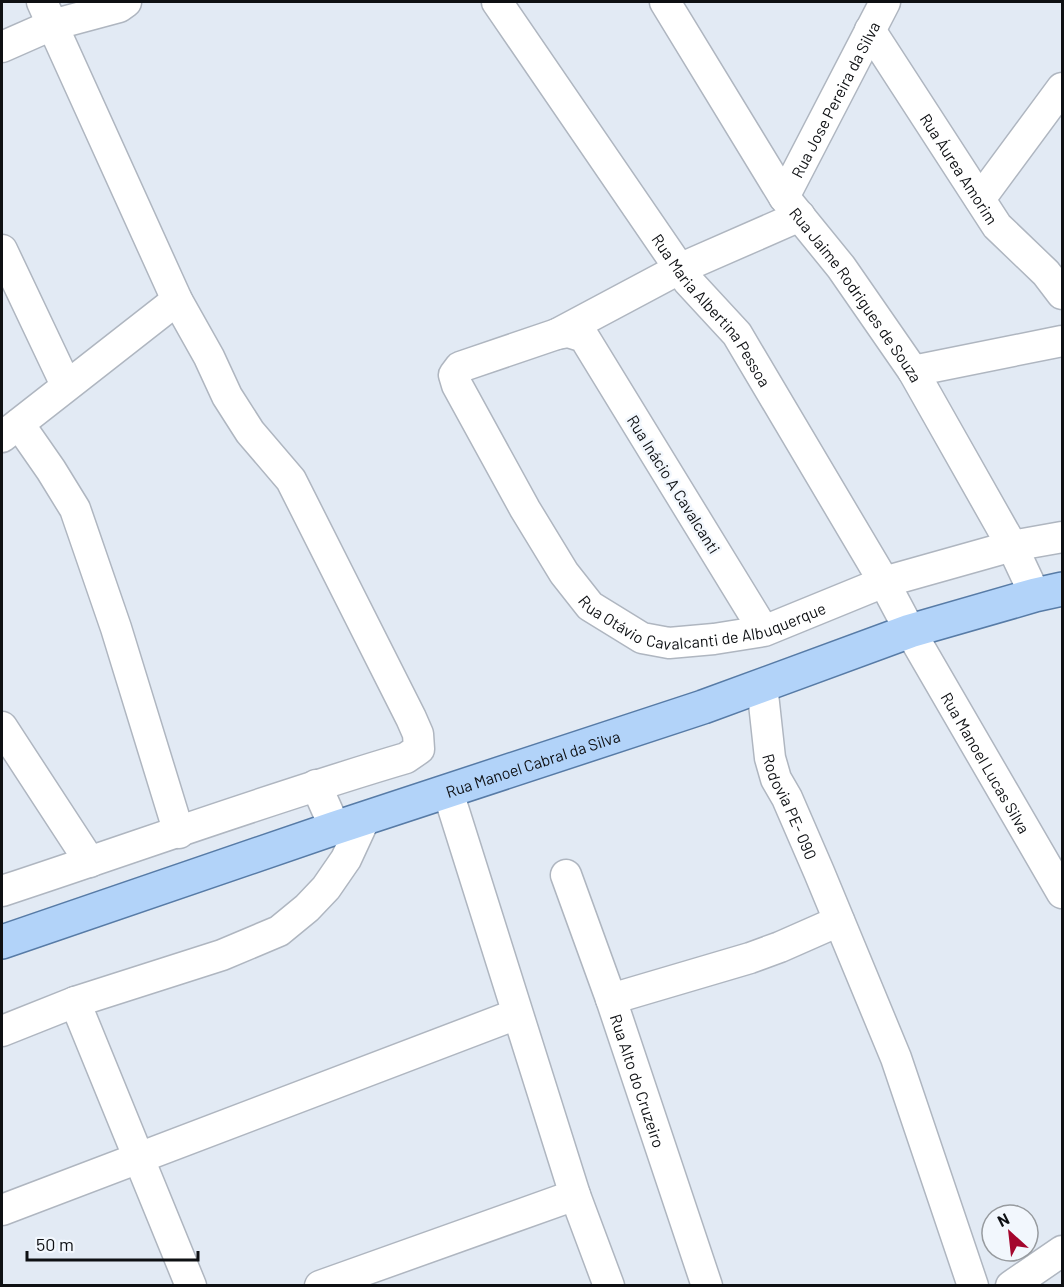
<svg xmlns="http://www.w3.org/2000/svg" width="1064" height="1287" viewBox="0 0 1064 1287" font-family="Barlow,sans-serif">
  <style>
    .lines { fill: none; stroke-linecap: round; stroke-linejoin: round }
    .minor-casing { stroke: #afb6c0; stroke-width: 33 }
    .major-casing { stroke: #577ba6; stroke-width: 36 }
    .minor { stroke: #fff; stroke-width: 30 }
    .major { stroke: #b2d3f9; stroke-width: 33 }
    .labels { text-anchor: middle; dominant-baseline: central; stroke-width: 5; stroke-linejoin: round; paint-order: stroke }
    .street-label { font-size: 16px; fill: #0e1013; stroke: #f2f7fd }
  </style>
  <rect width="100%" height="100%" fill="#e2eaf4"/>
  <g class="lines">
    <defs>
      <g id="minor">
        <path id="s1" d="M497,2L688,281L737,334L884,582L910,631L1062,893"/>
        <path id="s2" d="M665,2L784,197L841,267L913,371L1012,546L1035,595"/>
        <path id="s3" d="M870,30L997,226L1046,273L1062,294"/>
        <polyline points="2,47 52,25 119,7 126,2"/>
        <path id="s4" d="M784,197L885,2"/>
        <polyline points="980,199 1062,88"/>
        <polyline points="2,250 66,385"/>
        <polyline points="557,334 679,269 800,216"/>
        <polyline points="913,371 1062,341"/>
        <polyline points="19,424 51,470 75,509 116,628 179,833"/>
        <polyline points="2,437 177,300"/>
        <path id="s5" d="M764,631L584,337L568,332L557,334L460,367L454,375L457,385L525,509L564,573L590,606L642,638L669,643L714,639L764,631L884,582L1012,546L1062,537"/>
        <path id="s6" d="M762,685L770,758L776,779L787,798L819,872L896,1058L973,1286"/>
        <polyline points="2,727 90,862"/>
        <polyline points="316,785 335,828"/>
        <polyline points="448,792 575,1195 609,1286"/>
        <path id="s7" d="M566,875L611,999L707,1286"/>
        <path d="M2,891C136,847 270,798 406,758L419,749L418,734L411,718L291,480L250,432L227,396L209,357L177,300L42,2"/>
        <polyline points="611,999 750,958 780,947 839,921"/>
        <polyline points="75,1002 191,1286"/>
        <polyline points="2,1031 75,1002 222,955 279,931 307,908 326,888 346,859 365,818"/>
        <polyline points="2,1210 517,1014"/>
        <polyline points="320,1286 575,1195"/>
        <polyline points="1011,1286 1062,1251"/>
      </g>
      <g id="major">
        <path id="s8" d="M2,942L335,828L703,707L910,631L1035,595L1062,589"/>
      </g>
    </defs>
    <use href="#minor" class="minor-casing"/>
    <use href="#major" class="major-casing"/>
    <use href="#minor" class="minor"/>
    <use href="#major" class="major"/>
  </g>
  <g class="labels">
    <g class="street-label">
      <text stroke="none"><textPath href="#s4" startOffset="110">Rua Jose Pereira da Silva</textPath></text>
      <text stroke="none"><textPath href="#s3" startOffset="165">Rua Áurea Amorim</textPath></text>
      <text stroke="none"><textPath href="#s2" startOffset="350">Rua Jaime Rodrigues de Souza</textPath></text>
      <text stroke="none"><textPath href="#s1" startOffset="376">Rua Maria Albertina Pessoa</textPath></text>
      <text transform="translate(674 484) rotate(58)">Rua Inácio A Cavalcanti</text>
      <text stroke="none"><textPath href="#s5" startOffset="873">Rua Otávio Cavalcanti de Albuquerque</textPath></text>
      <text stroke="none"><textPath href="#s1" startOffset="906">Rua Manoel Lucas Silva</textPath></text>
      <text stroke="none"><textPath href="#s8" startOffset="560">Rua Manoel Cabral da Silva</textPath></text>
      <text stroke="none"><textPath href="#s6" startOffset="126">Rodovia PE- 090</textPath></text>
      <text stroke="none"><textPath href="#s7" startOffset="218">Rua Alto do Cruzeiro</textPath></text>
    </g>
  </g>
  <rect width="1064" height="1287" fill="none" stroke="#0e1013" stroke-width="6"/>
  <g transform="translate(1010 1233) rotate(333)"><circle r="28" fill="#f2f7fd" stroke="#979b9f" stroke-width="1.5"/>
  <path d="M0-4.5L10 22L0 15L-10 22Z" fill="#a4062d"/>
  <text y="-9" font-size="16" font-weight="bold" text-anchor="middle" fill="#0e1013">N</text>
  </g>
  <path d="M27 1251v9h171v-9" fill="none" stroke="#0e1013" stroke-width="3"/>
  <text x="36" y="1251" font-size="18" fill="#0e1013" stroke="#f2f7fd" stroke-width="4.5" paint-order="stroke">50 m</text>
</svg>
